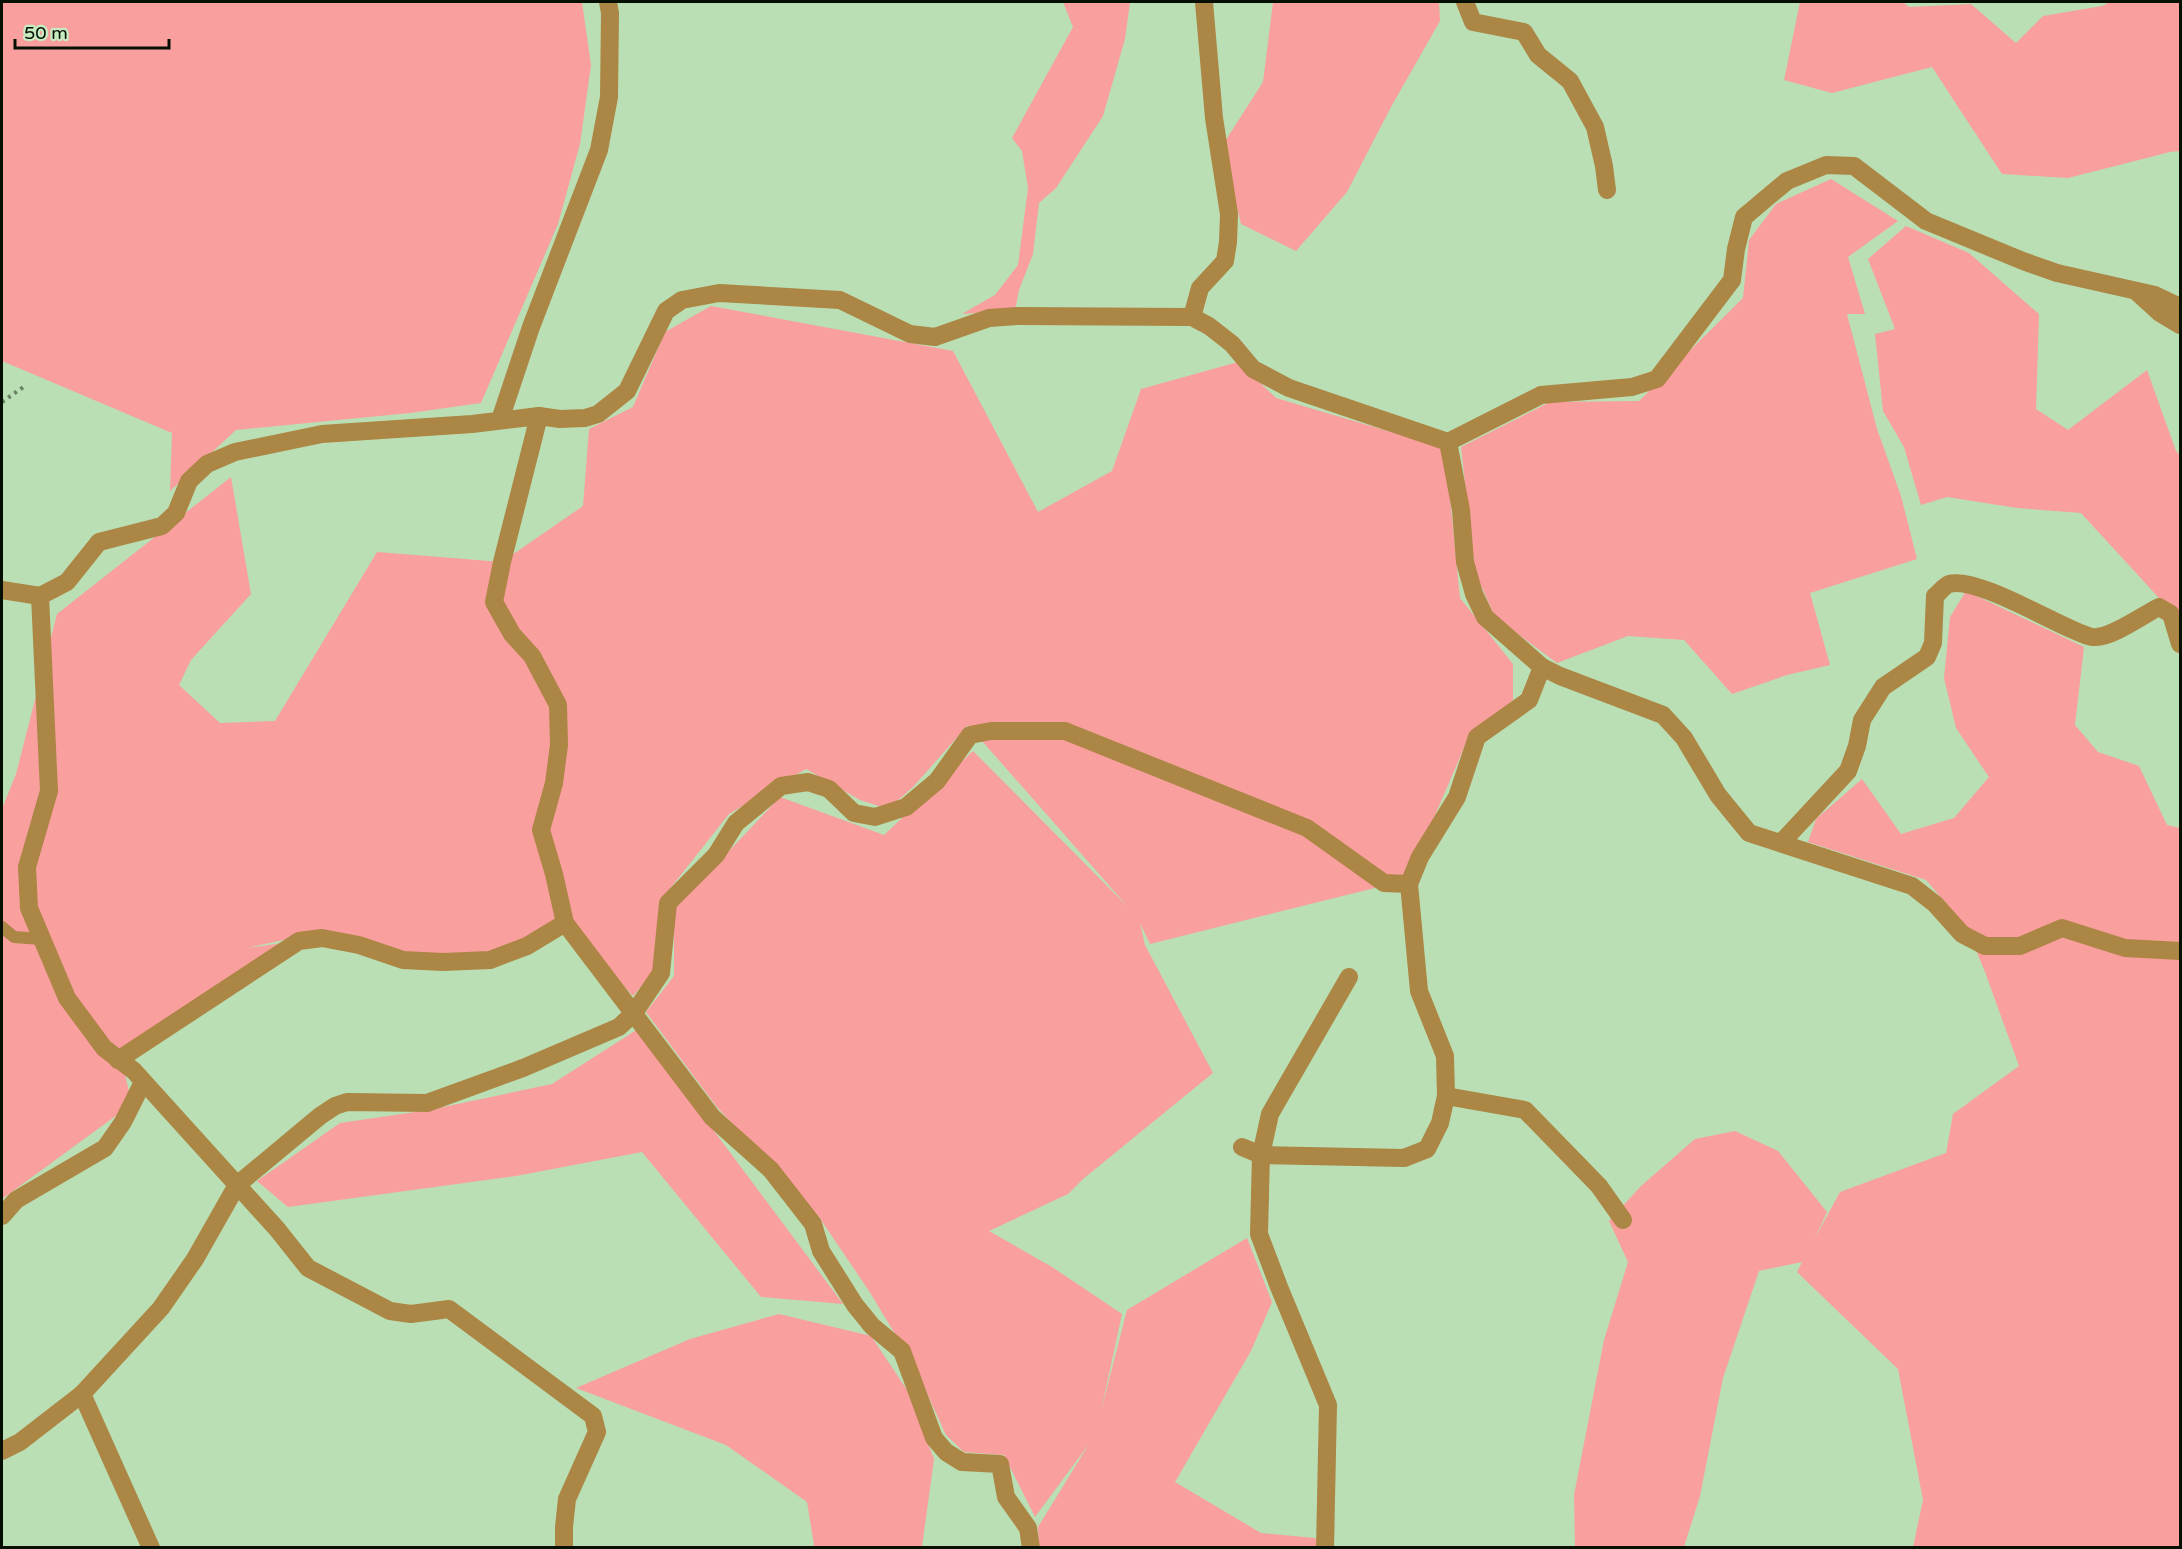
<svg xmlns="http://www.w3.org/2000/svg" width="2182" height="1549" viewBox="0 0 2182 1549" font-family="'Varela Round',sans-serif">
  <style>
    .green { fill: #f99f9e }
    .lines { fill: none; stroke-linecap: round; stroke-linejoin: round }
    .path { stroke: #688063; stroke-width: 4; stroke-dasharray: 3 4.5; stroke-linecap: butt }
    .lane { stroke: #ab8644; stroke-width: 12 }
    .street { stroke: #ab8644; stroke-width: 18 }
  </style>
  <rect width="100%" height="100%" fill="#bbdfb4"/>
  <g class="green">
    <polygon points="2,2 582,2 591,65 580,144 558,224 481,403 410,413 236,430 170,491 172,433 2,361"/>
    <polygon points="1063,2 1130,2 1125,39 1103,116 1056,188 1039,203 1033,254 1019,290 1015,310 962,314 995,295 1018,265 1028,188 1022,151 1012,138 1073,27"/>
    <polygon points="1273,2 1439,2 1440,21 1391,107 1347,192 1296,251 1241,224 1222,146 1263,82"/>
    <polygon points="1800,2 1903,2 1909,7 1971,4 2016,43 2043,16 2102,6 2110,2 2180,2 2180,151 2170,152 2068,178 2002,174 1932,67 1832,93 1784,80"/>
    <polygon points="1831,179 1898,221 1848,257 1865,314 1847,314 1877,429 1901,496 1917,559 1810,593 1830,665 1787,675 1732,694 1684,640 1628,636 1557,663 1495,617 1475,572 1461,447 1550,402 1639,401 1743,298 1749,240 1776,204"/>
    <polygon points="1906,226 1969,253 2039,314 2036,409 2068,430 2147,370 2176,451 2180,455 2180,628 2174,610 2159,598 2081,513 2017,508 1947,497 1921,505 1904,447 1883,411 1875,334 1895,329 1868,259"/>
    <polygon points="711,306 953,351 1038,512 1112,471 1141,389 1238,362 1276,398 1445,448 1460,598 1513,664 1513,700 1467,741 1407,880 1150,944 1140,923 1145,945 1213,1073 1083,1179 1068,1194 989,1231 1052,1267 1122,1314 1101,1411 1127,1310 1247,1238 1272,1302 1251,1351 1175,1482 1261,1533 1315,1538 1323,1547 1039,1547 1038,1527 1089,1444 1035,1517 1004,1455 964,1452 946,1435 914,1365 869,1291 819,1217 716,1106 646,1012 674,976 674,909 780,797 884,835 973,751 1128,907 968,725 913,787 888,809 860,800 806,769 729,814 661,900 655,970 633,996 565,924 527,946 459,960 298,937 246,948 299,941 121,1058 132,1104 2,1199 2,809 16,774 57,614 231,477 251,594 191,660 179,685 220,723 275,721 377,552 502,562 583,506 589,429 633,407 665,332"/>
    <polygon points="1966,591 2084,647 2075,725 2098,752 2139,766 2167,825 2180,828 2180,1547 1913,1547 1923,1500 1898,1369 1797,1272 1802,1262 1759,1271 1723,1378 1700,1496 1684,1547 1575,1548 1574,1495 1604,1340 1628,1262 1609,1221 1641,1186 1695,1139 1735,1131 1778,1151 1827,1212 1815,1238 1840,1192 1946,1153 1953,1114 2019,1066 1985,972 1967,928 1926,880 1808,842 1816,819 1862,779 1901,834 1954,818 1989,777 1956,728 1944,678 1950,617"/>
    <polygon points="638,1029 843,1304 761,1297 642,1152 516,1176 288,1207 257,1181 340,1123 429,1110 552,1084"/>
    <polygon points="779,1314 871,1336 907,1390 934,1459 922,1547 812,1547 814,1545 807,1502 726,1445 576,1388 690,1339"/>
  </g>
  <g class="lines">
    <polyline class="path" points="2,402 25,386"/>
    <polyline class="lane" points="2,927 14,937 42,939"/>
    <g class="street">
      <polyline points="1465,2 1473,22 1524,32 1538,55 1570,81 1595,127 1604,166 1607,190"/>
      <polyline points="2137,292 2160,313 2180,325"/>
      <polyline points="1192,317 1200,288 1225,261 1228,242 1229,214 1214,118 1204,2"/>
      <polyline points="539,416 502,562 494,602 512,634 532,656 558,705 559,745 554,783 541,830 554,874 565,923 712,1117 771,1170 813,1224 821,1251 855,1305 872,1326 902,1351 934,1438 946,1452 962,1462 1000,1464 1006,1497 1028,1528 1031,1548"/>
      <polyline points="500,420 531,327 599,150 609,97 610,13 608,2"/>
      <polyline points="1448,442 1541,395 1632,387 1657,379 1732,280 1736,249 1744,217 1787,181 1826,165 1854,166 1926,221 2023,261 2057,273 2155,295 2180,307"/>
      <polyline points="2,590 40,596 67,582 99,542 162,526 176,513 189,481 207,464 235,452 322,434 472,424 539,416 560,419 585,418 598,414 627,391 666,311 682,300 719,293 840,300 910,334 935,337 989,318 1017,316 1192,317 1209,326 1232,344 1253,369 1289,388 1448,442 1461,510 1465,562 1474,594 1485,617 1542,667 1560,676 1663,715 1684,738 1718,795 1749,833 1912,886 1935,904 1962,934 1985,946 2020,946 2062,928 2125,948 2180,951"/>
      <polyline points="40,596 49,791 27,867 29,908 67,998 104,1048 134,1071 277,1229 308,1268 390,1311 411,1314 449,1309 593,1416 597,1432 567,1499 564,1527 564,1548"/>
      <path d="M1781,843L1848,771L1857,746L1862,720L1883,687L1927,657L1933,643L1935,596C1939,593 1944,586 1949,584C1975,576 2051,622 2078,632C2083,634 2091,638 2096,637C2113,637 2143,615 2159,607L2171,614L2180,644"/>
      <polyline points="118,1060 299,941 322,938 359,945 403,960 443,962 490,960 527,946 565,923"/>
      <polyline points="1446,1096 1525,1110 1599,1186 1623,1220"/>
      <polyline points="1242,1147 1261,1155 1404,1158 1427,1149 1440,1123 1446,1096 1445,1056 1419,991 1409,884 1420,857 1457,797 1477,737 1529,700 1542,667"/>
      <polyline points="2,1216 16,1200 105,1148 123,1122 143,1082"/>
      <polyline points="82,1394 151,1548"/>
      <polyline points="2,1451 20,1442 82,1394 161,1308 195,1259 237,1185 320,1116 335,1106 347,1102 427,1103 523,1068 619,1027 634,1013 661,973 668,903 716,855 736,823 781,786 808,782 829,789 854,813 875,817 906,807 937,781 970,735 991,731 1065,731 1307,828 1384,883 1409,884"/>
      <polyline points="1325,1548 1328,1405 1279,1287 1259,1234 1261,1155 1270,1114 1349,977"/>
    </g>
  </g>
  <rect width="2182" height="1549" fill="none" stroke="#051003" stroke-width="6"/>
  <path d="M15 39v9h154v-9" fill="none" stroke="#051003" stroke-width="3"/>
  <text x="24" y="39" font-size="18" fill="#051003" stroke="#c8ecc1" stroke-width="4.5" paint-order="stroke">50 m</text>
</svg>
